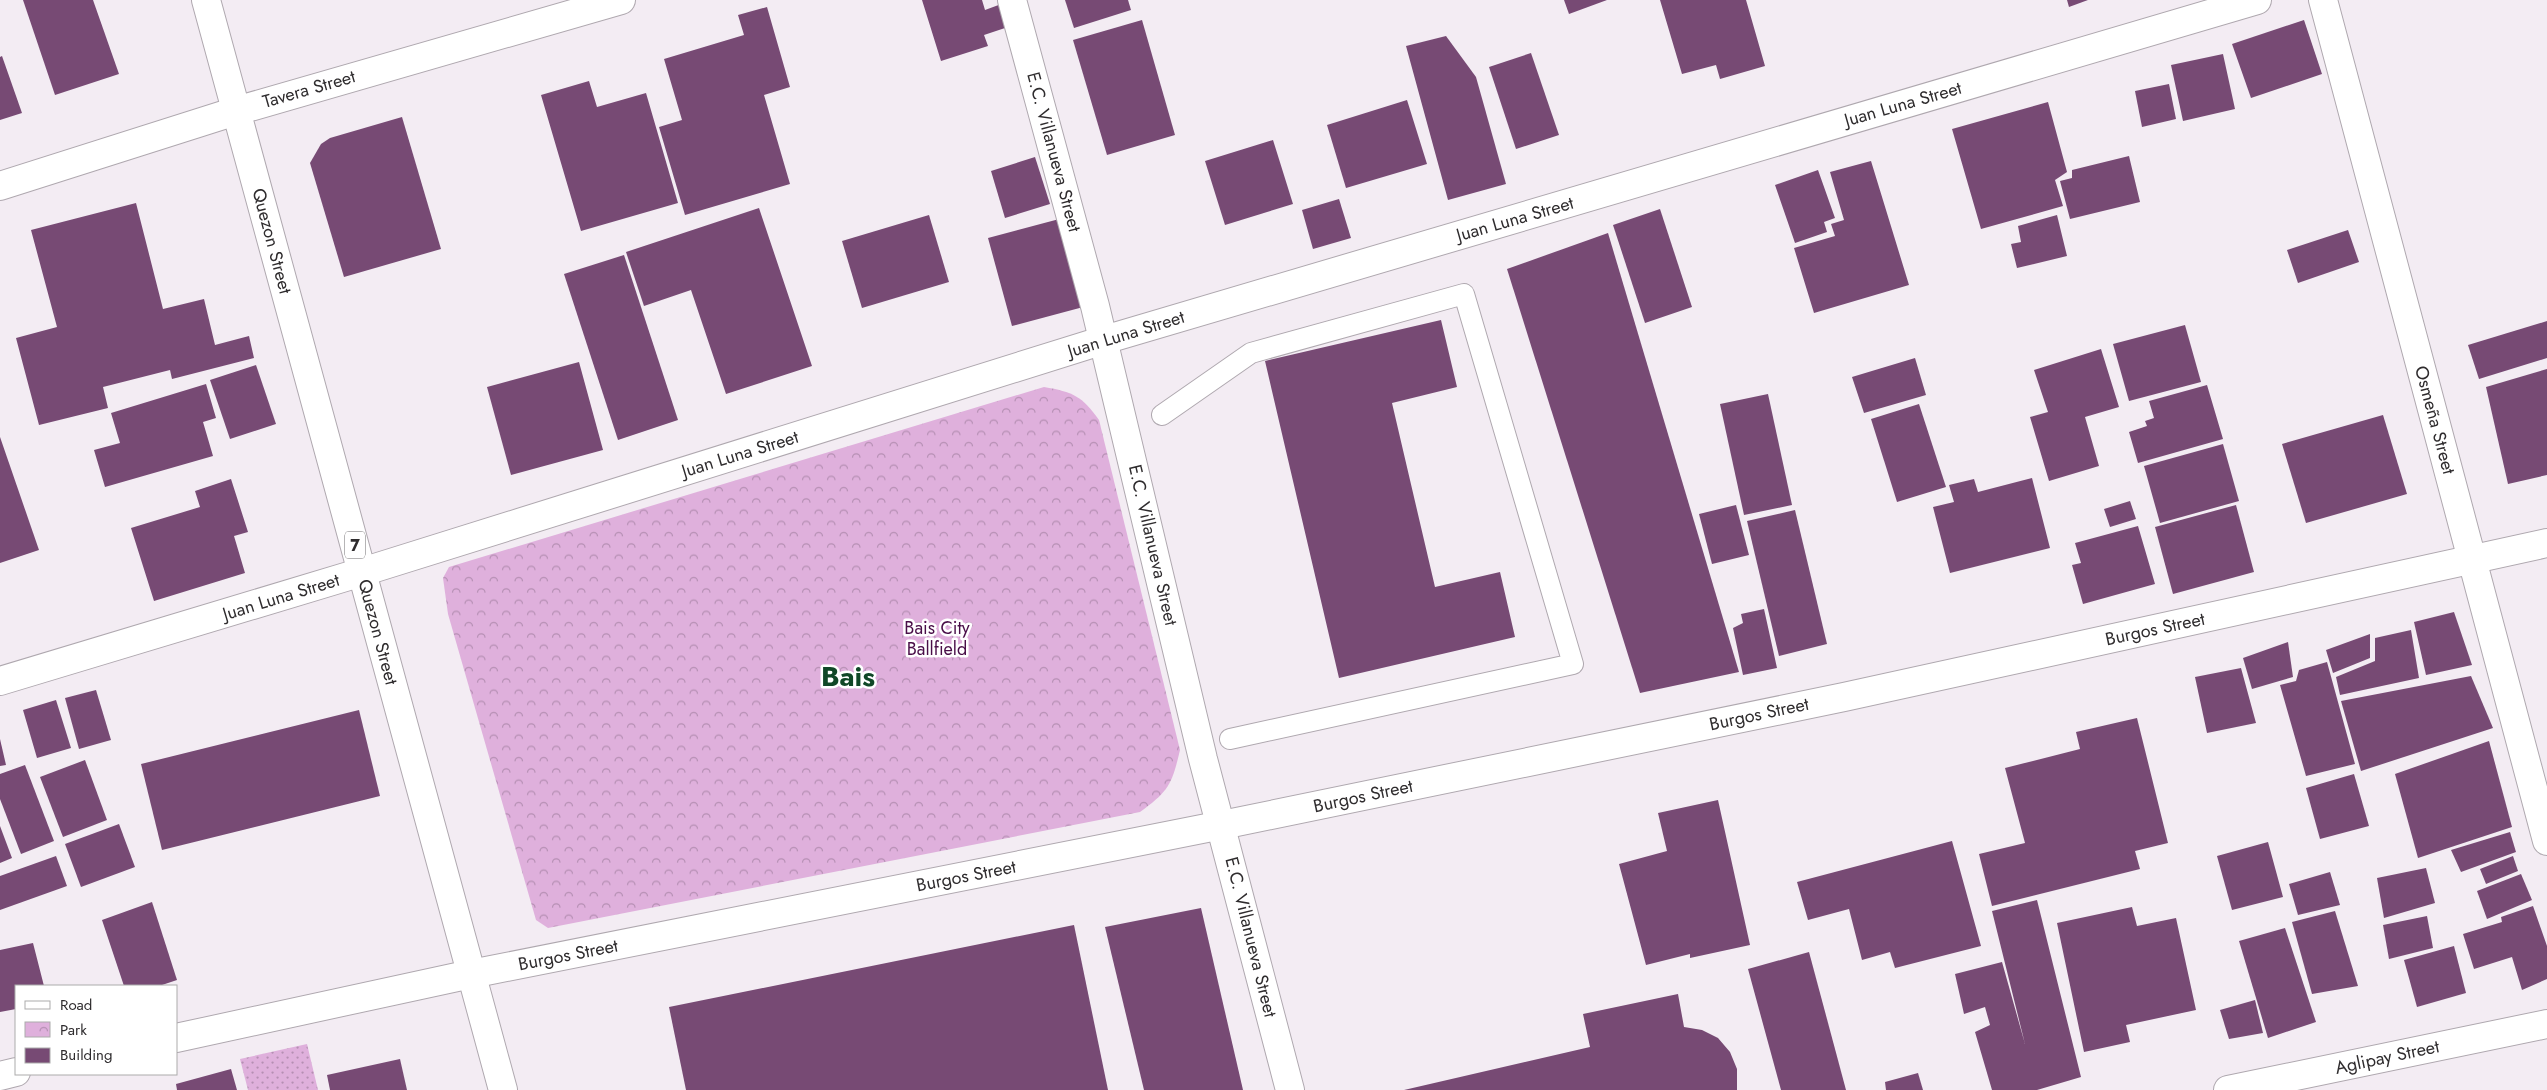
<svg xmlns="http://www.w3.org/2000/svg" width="2547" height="1090" viewBox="0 0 2547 1090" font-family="Jost,sans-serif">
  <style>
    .grass { fill: url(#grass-dots) }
    .park { fill: url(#park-crowns) }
    .building { fill: #774a74 }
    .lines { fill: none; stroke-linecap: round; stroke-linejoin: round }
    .service-casing { stroke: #afa8af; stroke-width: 22 }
    .minor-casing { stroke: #afa8af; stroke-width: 30 }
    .trunk-casing { stroke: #afa8af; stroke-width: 30 }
    .service { stroke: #fff; stroke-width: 20 }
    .minor { stroke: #fff; stroke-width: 28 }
    .trunk { stroke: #fff; stroke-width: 28 }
    .labels { text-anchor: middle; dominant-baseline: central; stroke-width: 5; stroke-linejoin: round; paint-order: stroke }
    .shield { fill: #fff; stroke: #6d6b6d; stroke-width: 1 }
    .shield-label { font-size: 16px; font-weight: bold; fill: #2f2c2e }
    .street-label { font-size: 18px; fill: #2f2c2e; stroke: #fff }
    .park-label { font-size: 18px; fill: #490e48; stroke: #fff }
    .town-label { font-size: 28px; font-weight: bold; fill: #104727; stroke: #fff }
  </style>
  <defs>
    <pattern id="grass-dots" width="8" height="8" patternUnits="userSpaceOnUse" patternTransform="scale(1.25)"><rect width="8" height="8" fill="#dfb0dc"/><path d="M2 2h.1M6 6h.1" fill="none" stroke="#b58fb3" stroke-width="1.8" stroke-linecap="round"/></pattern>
    <pattern id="park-crowns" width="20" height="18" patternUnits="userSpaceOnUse" patternTransform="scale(1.25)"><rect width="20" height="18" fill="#dfb0dc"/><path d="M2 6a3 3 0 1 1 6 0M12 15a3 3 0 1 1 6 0" fill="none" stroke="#b58fb3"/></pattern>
  </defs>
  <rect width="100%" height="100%" fill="#f3ecf3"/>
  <polygon class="grass" points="307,1044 318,1090 248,1090 240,1059"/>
  <path class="park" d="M1044,387C1073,392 1082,396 1099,420L1180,750C1172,784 1169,791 1140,812L548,928L536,920L448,614L443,578L449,567Z"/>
  <g class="building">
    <polygon points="23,0 93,0 119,74 55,95"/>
    <polygon points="922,0 982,0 985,10 1004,3 1011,26 984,35 988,46 941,61"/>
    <polygon points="1065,0 1128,0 1131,10 1074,28"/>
    <polygon points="1564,0 1607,0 1569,14"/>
    <polygon points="1660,0 1746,0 1765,66 1720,79 1716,65 1682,74"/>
    <polygon points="2067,0 2088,0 2069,7"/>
    <polygon points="767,7 790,87 764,95 790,184 685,215 659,127 682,120 664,59 744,35 738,15"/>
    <polygon points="1142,20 1175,135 1107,155 1073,40"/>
    <polygon points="2304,20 2322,74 2251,98 2232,44"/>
    <polygon points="1446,36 1476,77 1506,184 1448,200 1406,46"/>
    <polygon points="1531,53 1559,135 1516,149 1489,67"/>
    <polygon points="2223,54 2235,109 2183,121 2171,65"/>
    <polygon points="2,56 22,113 0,120 0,57"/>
    <polygon points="589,81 597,107 646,93 678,203 581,231 541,95"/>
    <polygon points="2169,84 2176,119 2142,127 2135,91"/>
    <polygon points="1407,100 1427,164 1346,188 1327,125"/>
    <polygon points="2048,102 2067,172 2055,180 2063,206 1981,229 1952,129"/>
    <polygon points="402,117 441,249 344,277 310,163 321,144 330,138"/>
    <polygon points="1273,140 1293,204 1225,225 1205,161"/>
    <polygon points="2129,156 2140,202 2070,219 2060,181 2072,178 2072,170"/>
    <polygon points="1035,157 1050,204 1005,218 991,171"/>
    <polygon points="1871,161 1909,285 1814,313 1794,248 1835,236 1831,224 1844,220 1830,172"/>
    <polygon points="1818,170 1835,218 1824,222 1827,232 1795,243 1775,185"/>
    <polygon points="1339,199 1351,238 1313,249 1302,210"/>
    <polygon points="136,203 163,309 204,299 215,345 249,336 254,358 172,379 170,370 103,387 108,408 39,425 16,338 57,327 31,230"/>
    <polygon points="759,208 812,366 726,394 691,290 644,306 626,252"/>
    <polygon points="1660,209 1692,307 1645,323 1613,225"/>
    <polygon points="929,215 949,282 862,308 842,241"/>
    <polygon points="2057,215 2067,256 2017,268 2011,244 2021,242 2018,226"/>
    <polygon points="1063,218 1087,306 1012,326 988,238"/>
    <polygon points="2348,230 2359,262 2298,283 2287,250"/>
    <polygon points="1608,233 1739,672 1640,693 1507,269"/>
    <polygon points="624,255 678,420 618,440 564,274"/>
    <polygon points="1441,320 1457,387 1392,403 1435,587 1500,572 1515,637 1339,678 1265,361"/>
    <polygon points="2547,321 2547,358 2479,379 2468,345"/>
    <polygon points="2185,325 2201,382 2129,401 2113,344"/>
    <polygon points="2101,349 2119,407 2085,417 2099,466 2049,481 2030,417 2048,412 2034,370"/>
    <polygon points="1915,358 1926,395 1864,413 1852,377"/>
    <polygon points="579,362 603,450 511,475 487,387"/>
    <polygon points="256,365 276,424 230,439 210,380"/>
    <polygon points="2547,369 2547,475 2508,484 2486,387"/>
    <polygon points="206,384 216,418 203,422 213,456 105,487 94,450 120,443 111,413"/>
    <polygon points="2207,385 2223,439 2138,463 2129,432 2147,426 2145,421 2154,418 2149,401"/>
    <polygon points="1768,394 1792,505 1744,515 1720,404"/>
    <polygon points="1919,404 1946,487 1897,502 1871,419"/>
    <polygon points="2383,415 2407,494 2306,523 2282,444"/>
    <polygon points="0,437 39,550 0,563"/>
    <polygon points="2223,444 2239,501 2160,523 2144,466"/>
    <polygon points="2032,478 2050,548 1950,573 1933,507 1954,502 1949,485 1974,479 1978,492"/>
    <polygon points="231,479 248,532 234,536 245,573 154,601 131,528 200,507 195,491"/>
    <polygon points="2130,501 2136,519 2110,527 2104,509"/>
    <polygon points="1736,505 1749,555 1712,564 1699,514"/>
    <polygon points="2236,505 2254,572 2173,594 2155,527"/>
    <polygon points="1795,510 1827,644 1779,656 1747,521"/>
    <polygon points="2138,526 2155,584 2083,604 2072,565 2081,563 2075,543"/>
    <polygon points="1764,609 1777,668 1743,675 1733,628 1743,623 1741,614"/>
    <polygon points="2454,612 2472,665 2426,675 2414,622"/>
    <polygon points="2411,630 2419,678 2340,695 2336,677 2375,661 2375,638"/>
    <polygon points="2370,634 2370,658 2333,673 2326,650"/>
    <polygon points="2288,642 2293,677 2252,689 2243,658"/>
    <polygon points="2327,662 2355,764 2306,776 2280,685 2296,681 2299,670"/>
    <polygon points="2241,668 2256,723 2207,733 2195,677"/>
    <polygon points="2471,676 2493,728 2361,771 2341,701"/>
    <polygon points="96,690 111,740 79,749 65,698"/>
    <polygon points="56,700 71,748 37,758 23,710"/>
    <polygon points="359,710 380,796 162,850 141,764"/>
    <polygon points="2137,718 2168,843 2135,851 2140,869 1992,906 1979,854 2025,843 2005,768 2080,749 2076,732"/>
    <polygon points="0,739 6,765 0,766"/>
    <polygon points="2489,741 2512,827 2418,858 2395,774"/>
    <polygon points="85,760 107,820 63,837 40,777"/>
    <polygon points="25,765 54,841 21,854 0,799 0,774"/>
    <polygon points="2354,774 2369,826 2320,839 2306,788"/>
    <polygon points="1718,800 1750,945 1690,958 1690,954 1646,965 1619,864 1667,851 1658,813"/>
    <polygon points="119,824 135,867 81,887 65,844"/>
    <polygon points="0,826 12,858 0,863"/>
    <polygon points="2510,832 2516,852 2461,872 2451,850"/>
    <polygon points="1952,841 1981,946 1895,968 1890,952 1862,960 1849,909 1808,920 1797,882"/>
    <polygon points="2268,842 2283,897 2232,910 2217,856"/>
    <polygon points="56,856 67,886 0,910 0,876"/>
    <polygon points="2513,856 2518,871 2486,884 2480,869"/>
    <polygon points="2426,868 2435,903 2384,918 2377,878"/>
    <polygon points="2330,872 2340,905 2298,915 2289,884"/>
    <polygon points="2521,874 2532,900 2487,919 2477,891"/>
    <polygon points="2037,900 2081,1077 2037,1090 1992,1090 1975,1032 1990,1025 1985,1007 1964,1014 1955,974 2002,962 2025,1044 1992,911"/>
    <polygon points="152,902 177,980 159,986 124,986 102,920"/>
    <polygon points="2533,906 2547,946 2547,979 2522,990 2512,957 2474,969 2463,934 2502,922 2501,917"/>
    <polygon points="2132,907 2137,926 2176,918 2196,1010 2126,1025 2130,1042 2084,1052 2057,923"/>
    <polygon points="1201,908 1243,1090 1144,1090 1105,927"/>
    <polygon points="2335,911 2358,986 2312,994 2292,922"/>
    <polygon points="2427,916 2433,948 2389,959 2383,925"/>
    <polygon points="1074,925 1108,1090 686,1090 669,1007"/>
    <polygon points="2285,928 2316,1022 2268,1038 2239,941"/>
    <polygon points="33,943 44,986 16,986 16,1009 0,1012 0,950"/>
    <polygon points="2454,946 2466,993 2417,1007 2404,960"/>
    <polygon points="1809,952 1846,1090 1781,1090 1748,969"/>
    <polygon points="1678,994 1684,1027 1702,1030 1718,1038 1730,1052 1737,1069 1737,1090 1404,1090 1590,1047 1583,1014"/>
    <polygon points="2255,1000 2263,1033 2229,1039 2220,1010"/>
    <polygon points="400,1059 407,1090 330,1090 327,1075"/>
    <polygon points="231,1069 237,1090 177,1090 176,1084"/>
    <polygon points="1918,1073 1923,1090 1886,1090 1885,1082"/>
  </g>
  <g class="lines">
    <defs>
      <polyline id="service" points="1162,415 1251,353 1464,294 1573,664 1230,739"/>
      <g id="minor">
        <polyline points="1012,0 1095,306 1203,759 1290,1090"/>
        <polyline points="2323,0 2547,841"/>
        <polyline points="0,186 236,111 621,0"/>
        <polyline points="0,681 362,572 1104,340 2257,0"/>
        <polyline points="176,1038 471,974 1222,825 1844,697 2547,543"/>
        <polyline points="0,1076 16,1072"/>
        <polyline points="2228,1090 2547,1024"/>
      </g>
      <polyline id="trunk" points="206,0 503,1090"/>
    </defs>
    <use href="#service" class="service-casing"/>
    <use href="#minor" class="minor-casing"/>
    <use href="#trunk" class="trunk-casing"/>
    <use href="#service" class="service"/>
    <use href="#minor" class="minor"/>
    <use href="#trunk" class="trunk"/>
  </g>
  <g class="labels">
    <rect class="shield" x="345" y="531.5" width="20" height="27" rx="4"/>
    <g class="shield-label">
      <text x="355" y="545">7</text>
    </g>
    <g class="street-label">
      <text transform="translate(309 89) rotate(-16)">Tavera Street</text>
      <text transform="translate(1903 104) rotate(-16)">Juan Luna Street</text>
      <text transform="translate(1054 152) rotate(75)">E.C. Villanueva Street</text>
      <text transform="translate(1515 219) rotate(-16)">Juan Luna Street</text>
      <text transform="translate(272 241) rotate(75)">Quezon Street</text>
      <text transform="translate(1126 334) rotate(-17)">Juan Luna Street</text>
      <text transform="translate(2435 420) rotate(75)">Osmeña Street</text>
      <text transform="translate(740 454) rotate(-17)">Juan Luna Street</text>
      <text transform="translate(1153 545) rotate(77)">E.C. Villanueva Street</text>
      <text transform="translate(281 597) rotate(-17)">Juan Luna Street</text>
      <text transform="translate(2155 629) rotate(-12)">Burgos Street</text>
      <text transform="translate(378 632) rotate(75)">Quezon Street</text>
      <text transform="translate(1759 714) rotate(-12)">Burgos Street</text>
      <text transform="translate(1363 796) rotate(-12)">Burgos Street</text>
      <text transform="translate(966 876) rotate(-11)">Burgos Street</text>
      <text transform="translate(1251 937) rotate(76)">E.C. Villanueva Street</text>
      <text transform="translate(568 955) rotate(-11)">Burgos Street</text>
      <text transform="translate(2387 1057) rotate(-12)">Aglipay Street</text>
    </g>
    <g class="park-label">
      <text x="937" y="628">Bais City<tspan x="937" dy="21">Ballfield</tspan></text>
    </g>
    <g class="town-label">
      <text x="848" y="676">Bais</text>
    </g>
  </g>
  <rect x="15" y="985" width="162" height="90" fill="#ffffff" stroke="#acabab"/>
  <rect x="25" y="1001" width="25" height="8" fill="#ffffff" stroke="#acabab"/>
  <text x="60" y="1010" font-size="15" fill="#2f2c2e">Road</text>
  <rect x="25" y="1022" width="25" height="15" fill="url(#park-crowns)" stroke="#acabab"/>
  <text x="60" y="1035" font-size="15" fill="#2f2c2e">Park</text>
  <rect x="25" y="1048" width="25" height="15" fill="#774a74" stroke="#acabab"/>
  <text x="60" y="1060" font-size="15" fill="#2f2c2e">Building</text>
</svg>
